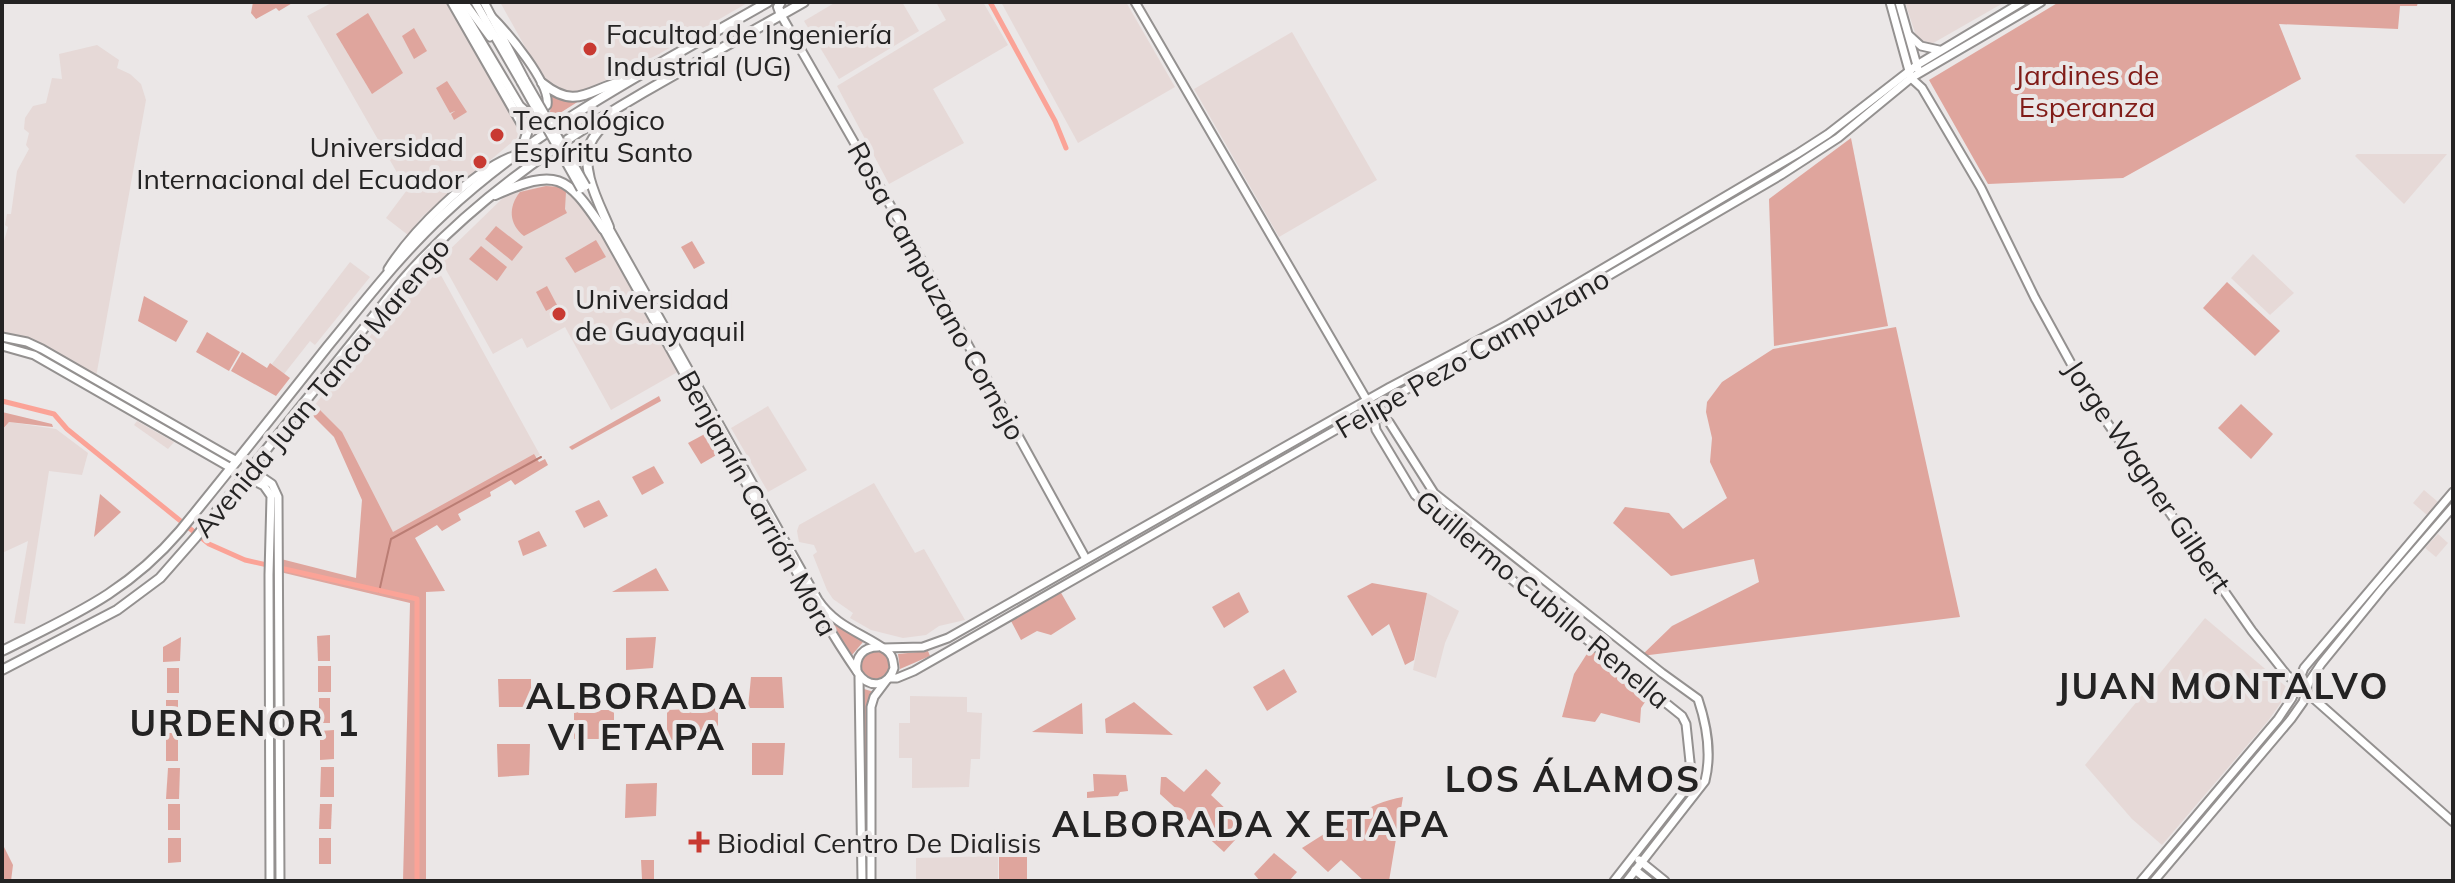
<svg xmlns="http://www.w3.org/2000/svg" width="2455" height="883" viewBox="0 0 2455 883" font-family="Mulish,sans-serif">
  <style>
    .built { fill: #e6d9d7 }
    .green { fill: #dfa59d }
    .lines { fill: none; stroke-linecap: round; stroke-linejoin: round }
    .stream { stroke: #ba7d74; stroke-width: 2 }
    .canal { stroke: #fba397; stroke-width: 5 }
    .secondary-casing { stroke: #949190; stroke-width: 11 }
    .primary-casing { stroke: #949190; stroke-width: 12 }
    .secondary { stroke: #fff; stroke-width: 7 }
    .primary { stroke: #fff; stroke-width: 8 }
    .secondary-bridge-casing { stroke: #949190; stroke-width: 11; stroke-linecap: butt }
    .secondary-bridge { stroke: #fff; stroke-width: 7 }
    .poi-dot { fill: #c83a32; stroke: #ebe7e7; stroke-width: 3 }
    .labels { text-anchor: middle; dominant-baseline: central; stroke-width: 8; stroke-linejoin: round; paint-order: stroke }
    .poi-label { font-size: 28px; fill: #242323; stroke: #ebe7e7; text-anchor: start }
    .park-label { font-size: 28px; fill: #811c18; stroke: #ebe7e7 }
    .street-label { font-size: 28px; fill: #242323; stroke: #ebe7e7 }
    .district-label { font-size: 36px; font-weight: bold; letter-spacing: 2px; fill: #242323; stroke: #ebe7e7 }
  </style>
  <rect width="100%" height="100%" fill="#ebe7e7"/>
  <g class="built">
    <polygon points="333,2 446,2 519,127 517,138 422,217 408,235 386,218 407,190 307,16"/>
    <polygon points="500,2 749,2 659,54 583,91 570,93 558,91 544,81"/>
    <polygon points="836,2 902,2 919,31 839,79 804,21"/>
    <polygon points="936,2 983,2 1008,45 933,89 964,143 889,184 837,86 946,20"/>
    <polygon points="1001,2 1126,2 1175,87 1078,143"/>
    <polygon points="1905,2 2005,2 1928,46 1916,36"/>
    <polygon points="1292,32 1377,180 1279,237 1194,89"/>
    <polygon points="97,45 119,60 117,68 130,74 141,84 146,100 96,377 33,339 2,332 2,248 8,227 5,225 7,214 11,214 17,171 29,149 26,145 29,133 24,129 25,118 33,106 46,103 52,78 62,79 59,54"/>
    <polygon points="2357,154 2447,154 2404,204 2355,156"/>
    <polygon points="535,182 559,185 576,199 600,230 681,370 611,410 565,327 527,348 522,338 493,354 440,259 508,193"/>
    <polygon points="2253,254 2294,293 2270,315 2231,278"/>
    <polygon points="432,259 540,455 394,534 337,438 309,412"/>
    <polygon points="350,262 370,277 315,345 310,341 284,374 272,364"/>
    <polygon points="768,406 807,470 768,492 731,428"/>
    <polygon points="137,421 151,429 174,442 168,449 134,425"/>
    <polygon points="9,422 56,429 88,453 82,475 49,471 25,624 14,623 28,541 2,553 2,431"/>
    <polygon points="874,483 915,553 924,549 965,620 939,626 926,635 903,638 871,630 850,618 853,613 833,599 827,590 813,555 817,552 814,545 799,542 797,531 799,525"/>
    <polygon points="2424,490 2438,502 2427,515 2413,503"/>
    <polygon points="2438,534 2448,543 2436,557 2425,548"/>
    <polygon points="1427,593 1459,611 1445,643 1436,678 1413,670"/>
    <polygon points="2205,618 2290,690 2268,721 2162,845 2132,819 2085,765"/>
    <polygon points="910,696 967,697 967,712 982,713 980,759 971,759 969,787 912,788 912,758 899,758 899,723 910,723"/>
    <polygon points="998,856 998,881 916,881 916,858"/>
  </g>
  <g class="green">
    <polygon points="253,2 294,2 279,11 276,8 256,19 251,13"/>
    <polygon points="2059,2 2418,2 2417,6 2400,6 2398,29 2279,24 2301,79 2123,178 1988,184 1929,80"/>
    <polygon points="368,13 403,73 372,94 336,34"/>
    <polygon points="414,28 427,51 414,59 402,36"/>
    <polygon points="447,81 467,112 454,120 451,114 455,111 450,113 436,88"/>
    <polygon points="552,95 571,101 579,101 530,132 517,107 529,118 540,118 550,112"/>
    <polygon points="1851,138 1888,326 1774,346 1769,199"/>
    <path d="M546,186L559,187L566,192L565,209L567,213L524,236C509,224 508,207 520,192Z"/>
    <polygon points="496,226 523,247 512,261 485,239"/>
    <polygon points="596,240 606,257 575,273 565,258"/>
    <polygon points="692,241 705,263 694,269 681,247"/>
    <polygon points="481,246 507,267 497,281 469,259"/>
    <polygon points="2227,282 2280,331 2255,356 2203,308"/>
    <polygon points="547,286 557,305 546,311 536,292"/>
    <polygon points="144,296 188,321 176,342 138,321"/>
    <polygon points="1896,327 1960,617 1641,656 1672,626 1759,582 1754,559 1671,576 1613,523 1625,507 1669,513 1683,529 1727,498 1710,462 1712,438 1706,412 1707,402 1722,382 1773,349"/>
    <polygon points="207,332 240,352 229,371 196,352"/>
    <polygon points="242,352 267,368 270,363 290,378 276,396 231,371"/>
    <polygon points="659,396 661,401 572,450 569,447"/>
    <polygon points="2241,404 2273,434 2251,459 2218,428"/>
    <polygon points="315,405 342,432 393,532 534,454 539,462 545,459 548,465 515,485 511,480 490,492 491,496 458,514 461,520 442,531 437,525 415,538 445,591 426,592 426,881 403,881 410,603 280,572 281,559 356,578 362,500 334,437 309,412"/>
    <polygon points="2,412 52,424 53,427 9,422 2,430"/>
    <polygon points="714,429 725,450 701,464 688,443"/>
    <polygon points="654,466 664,483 642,495 632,477"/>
    <polygon points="100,494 121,512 94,537"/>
    <polygon points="599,500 608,516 584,528 575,511"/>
    <polygon points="539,531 547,546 523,556 518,541"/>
    <polygon points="656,568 669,591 612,592"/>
    <polygon points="1372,583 1427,593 1414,660 1405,665 1389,624 1372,636 1347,596"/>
    <polygon points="1060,591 1076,619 1051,635 1037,631 1021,640 1011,621"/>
    <polygon points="1239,592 1249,612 1224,628 1212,607"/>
    <polygon points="827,617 863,642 852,655 826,618"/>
    <polygon points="330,635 330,661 318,661 317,636"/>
    <polygon points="181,637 180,661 163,662 163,647"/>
    <polygon points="656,637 653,668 626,670 626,638"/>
    <polygon points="1590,649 1649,696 1641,708 1640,723 1601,713 1595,722 1562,717 1574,674"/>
    <circle cx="875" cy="665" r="15"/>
    <polygon points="928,651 930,656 900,669 898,654"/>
    <rect x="318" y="666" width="13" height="26"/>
    <rect x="167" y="668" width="12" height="25"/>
    <polygon points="1284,669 1297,692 1267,711 1253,687"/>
    <polygon points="751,677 782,677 784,708 748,708"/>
    <polygon points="498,679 531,679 531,707 499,707"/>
    <polygon points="864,689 874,692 867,703 867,881 864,881"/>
    <rect x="319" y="698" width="11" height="25"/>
    <rect x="166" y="700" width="12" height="27"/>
    <polygon points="1134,702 1173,735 1106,733 1105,719"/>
    <polygon points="1082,703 1083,734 1032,732"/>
    <polygon points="718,708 718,741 667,740 667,710"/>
    <rect x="574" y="710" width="40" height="29"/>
    <polygon points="334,730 334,759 320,760 320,731"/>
    <rect x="166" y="733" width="12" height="28"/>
    <polygon points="752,743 785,743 783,775 752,775"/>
    <polygon points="497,744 530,744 529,775 498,777"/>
    <polygon points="321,767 334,767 334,797 320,797"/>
    <polygon points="168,768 180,768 179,799 166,799"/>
    <polygon points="1206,769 1221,783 1211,795 1246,828 1224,852 1160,794 1161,777 1166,777 1184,792"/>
    <polygon points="1093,774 1126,775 1128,791 1120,792 1118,796 1087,798 1087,792 1094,791"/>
    <polygon points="657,783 656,816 625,818 626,784"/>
    <path d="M1403,797L1389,881H1364L1341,860L1328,872L1302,848C1332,830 1368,802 1403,797Z"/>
    <rect x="168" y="804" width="12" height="26"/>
    <polygon points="320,804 332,804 331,829 319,829"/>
    <polygon points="168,838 181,838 181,862 168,863"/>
    <rect x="319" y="838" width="12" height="26"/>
    <polygon points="2,843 13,865 11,881 2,881"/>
    <polygon points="1274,853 1297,872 1289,881 1260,881 1254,874"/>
    <rect x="999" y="857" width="28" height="24"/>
    <polygon points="641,860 654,860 654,881 635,881 642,879"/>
  </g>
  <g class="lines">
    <polyline class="stream" points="379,592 391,539 541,457"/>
    <g class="canal">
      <polyline points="990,2 1055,121 1066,148"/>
      <polyline points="2,401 54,414 67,429 209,544 245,560 417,599 417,881"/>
    </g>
    <defs>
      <g id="secondary">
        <path d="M458,2L520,106L528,113L540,112L547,105C551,83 507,32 491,16"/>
        <polyline points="464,2 490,37"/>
        <polyline points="475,2 521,82"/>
        <polyline points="484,2 525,80"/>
        <polyline points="1135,2 1372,409 1376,430 1415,495 1495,566 1682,716 1686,724 1692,781 1614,881"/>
        <polyline points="1890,2 1911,78 1922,88 1981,188 2035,298 2090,398 2252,631 2286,674 2453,822"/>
        <polyline points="1899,2 1918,69"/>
        <polyline points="781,15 913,245 1086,559"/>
        <polyline points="1910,36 1921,46 1939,50"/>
        <path d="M601,225C659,328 715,431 774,532C801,580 827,628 858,673C869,689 888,687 894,668C893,661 893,655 886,650C863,633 836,627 818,600L606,223"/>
        <path d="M388,269C412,231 469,174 510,157"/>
        <polyline points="2,337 27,342 42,349 237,461"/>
        <polyline points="2,346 34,355 231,468"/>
        <path d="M1372,409L1389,422L1434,493L1662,673L1698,699C1707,726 1712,753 1705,781L1627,881"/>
        <polyline points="250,469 272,484 278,497 280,881"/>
        <polyline points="245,476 264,486 271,496 269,575 270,881"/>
        <polyline points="883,648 923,647 948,638 1390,387 1509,324 1797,154 1828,134 1917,65 2022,2"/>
        <path d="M857,671C855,657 863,647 878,647"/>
        <polyline points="859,677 862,881"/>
        <polyline points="889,678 897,678 914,671 1430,376 1543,314 1781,175 1838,138 1911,78 2041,2"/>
        <polyline points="1639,860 1665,881"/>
        <polyline points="1635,870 1649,881"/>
        <polyline points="871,881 871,707 874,697 886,681"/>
        <polyline points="2141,881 2278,719 2292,698 2304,668 2453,492"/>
        <polyline points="2154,881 2291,719 2303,702 2309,682 2321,664 2382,589 2453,507"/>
      </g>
      <g id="primary">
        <polyline points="452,2 527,133 522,148"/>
        <polyline points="781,2 778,7 781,15"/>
        <path d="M542,83C577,111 588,89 624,81"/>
        <path d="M495,195C557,168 566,174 603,229"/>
        <path d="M609,227C599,203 579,168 591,142C596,131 607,122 615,113"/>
        <path d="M2,651C73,615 127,593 180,531C230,470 279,408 328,346C365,301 401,254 444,214C539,125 656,66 768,2"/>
        <path d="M2,670L117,610L160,578L196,537L402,281C512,154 661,84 804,2"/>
      </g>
    </defs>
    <use href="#secondary" class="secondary-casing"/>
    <use href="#primary" class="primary-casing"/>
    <use href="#secondary" class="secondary"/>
    <use href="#primary" class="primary"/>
    <defs>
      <g id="secondary-bridge">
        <polyline points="525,80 586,186"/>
        <polyline points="521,82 581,189"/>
      </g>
    </defs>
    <use href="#secondary-bridge" class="secondary-bridge-casing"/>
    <use href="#secondary-bridge" class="secondary-bridge"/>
  </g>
  <g class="poi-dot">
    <circle cx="590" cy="49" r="8"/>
    <circle cx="497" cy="135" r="8"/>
    <circle cx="480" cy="162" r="8"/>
    <circle cx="559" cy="314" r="8"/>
    <path d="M695 830h8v8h8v8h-8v8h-8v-8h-8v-8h8z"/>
  </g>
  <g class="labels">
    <g class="poi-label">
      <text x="606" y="33">Facultad de Ingeniería<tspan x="606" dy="32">Industrial (UG)</tspan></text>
      <text x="513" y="119">Tecnológico<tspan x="513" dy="32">Espíritu Santo</tspan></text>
      <text x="464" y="146" text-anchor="end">Universidad<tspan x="464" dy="32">Internacional del Ecuador</tspan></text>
      <text x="575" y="298">Universidad<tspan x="575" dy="32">de Guayaquil</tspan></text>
      <text x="717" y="842">Biodial Centro De Dialisis</text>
    </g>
    <g class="park-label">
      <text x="2087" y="74">Jardines de<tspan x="2087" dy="32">Esperanza</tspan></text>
    </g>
    <g class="street-label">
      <text transform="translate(937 291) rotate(61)">Rosa Campuzano Cornejo</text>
      <text transform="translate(1472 353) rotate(-30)">Felipe Pezo Campuzano</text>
      <text transform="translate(321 387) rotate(-50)">Avenida Juan Tanca Marengo</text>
      <text transform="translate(2148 476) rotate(56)">Jorge Wagner Gilbert</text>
      <text transform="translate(758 503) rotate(61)">Benjamín Carrión Mora</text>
      <text transform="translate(1543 599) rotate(40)">Guillermo Cubillo Renella</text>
    </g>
    <g class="district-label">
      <text x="2223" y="685">JUAN MONTALVO</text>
      <text x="637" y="695">ALBORADA<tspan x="637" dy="41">VI ETAPA</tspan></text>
      <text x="245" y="722">URDENOR 1</text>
      <text x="1573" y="778">LOS ÁLAMOS</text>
      <text x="1251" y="823">ALBORADA X ETAPA</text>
    </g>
  </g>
  <rect width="2455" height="883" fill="none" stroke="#242323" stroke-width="8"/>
</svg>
